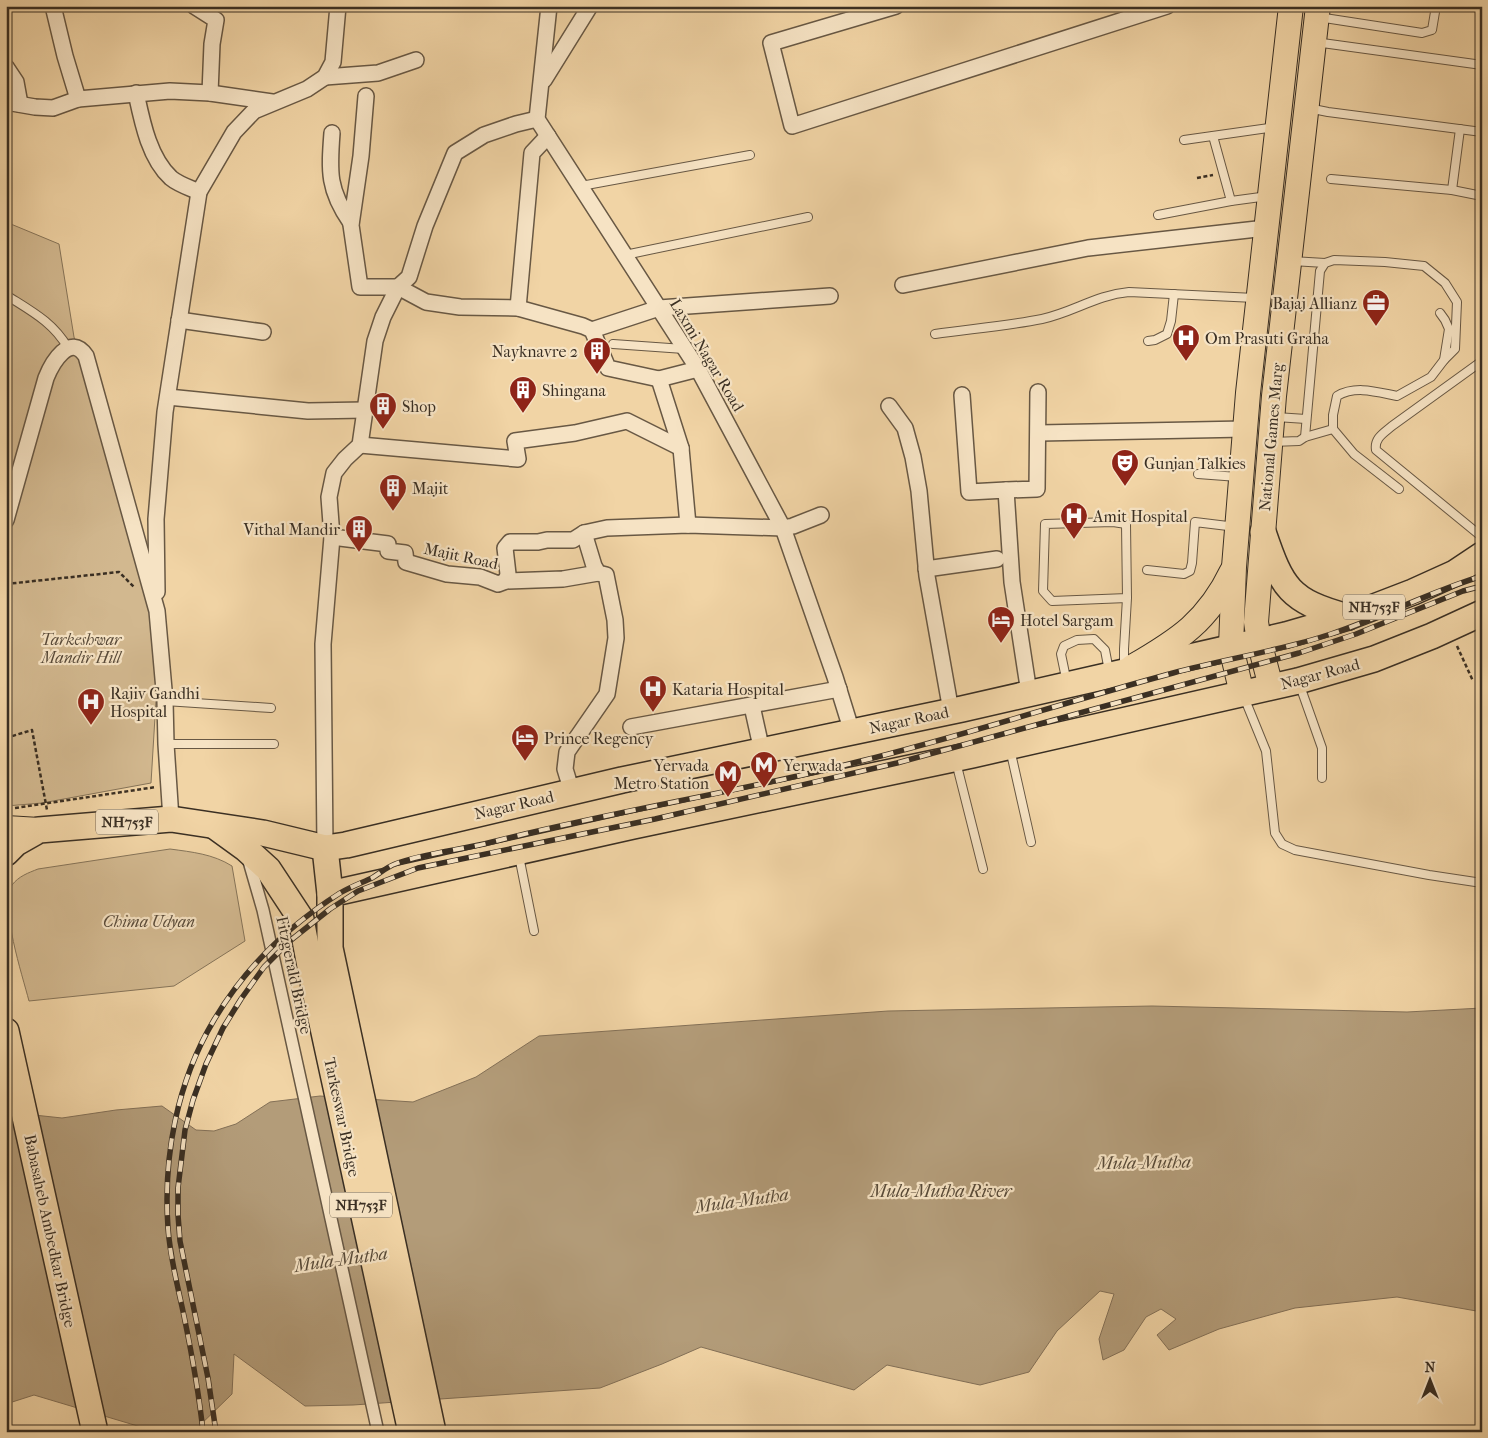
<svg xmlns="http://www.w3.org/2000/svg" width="1488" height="1438" viewBox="0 0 1488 1438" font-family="'IM FELL French Canon',serif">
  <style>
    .green { fill: #d2b88f; stroke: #867459 }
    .water { fill: #b39c79; stroke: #837057 }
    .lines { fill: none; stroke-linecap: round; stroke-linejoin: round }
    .service-casing { stroke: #685844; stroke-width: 10 }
    .pedestrian-casing { stroke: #685844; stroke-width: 14 }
    .minor-casing { stroke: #685844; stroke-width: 18 }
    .primary-casing { stroke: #3a2f23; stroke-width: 26 }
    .trunk-casing { stroke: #3a2f23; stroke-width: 28 }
    .path { stroke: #3a2f23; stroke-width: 2.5; stroke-dasharray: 4 2.5; stroke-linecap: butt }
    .service { stroke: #f6e3c4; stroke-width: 8 }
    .pedestrian { stroke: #f6e3c4; stroke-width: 11 }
    .minor { stroke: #f6e3c4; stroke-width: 15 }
    .primary { stroke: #f1d4a5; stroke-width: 24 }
    .trunk { stroke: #f1d4a5; stroke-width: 25 }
    .rail-casing { stroke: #3a2f23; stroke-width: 5.5 }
    .rail { stroke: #f6e3c4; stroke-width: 4; stroke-dasharray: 11; stroke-linecap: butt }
    .labels { text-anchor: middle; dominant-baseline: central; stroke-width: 4.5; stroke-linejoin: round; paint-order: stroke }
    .shield { fill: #f6e3c4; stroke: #726553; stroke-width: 1 }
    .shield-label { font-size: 15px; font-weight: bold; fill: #3a2f23 }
    .poi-label { font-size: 16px; fill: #3a2f23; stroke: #f6e3c4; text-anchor: start }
    .street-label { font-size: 16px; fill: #3a2f23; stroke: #f6e3c4 }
    .park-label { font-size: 16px; font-style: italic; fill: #584a39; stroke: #f6e3c4 }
    .water-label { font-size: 18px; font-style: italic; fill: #584a38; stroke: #f6e3c4 }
  </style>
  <rect width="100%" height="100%" fill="#f1d4a5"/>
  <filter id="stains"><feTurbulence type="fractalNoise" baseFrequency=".004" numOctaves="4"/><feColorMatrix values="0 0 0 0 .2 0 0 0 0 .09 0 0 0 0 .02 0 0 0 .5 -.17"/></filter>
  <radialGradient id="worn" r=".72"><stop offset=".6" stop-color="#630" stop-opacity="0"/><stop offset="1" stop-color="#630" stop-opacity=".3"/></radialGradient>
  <g class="green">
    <polygon points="6,222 59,244 74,337 157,611 157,684 151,783 42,803 6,806"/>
    <path d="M170,849C192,852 213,854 232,866L245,941L174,986L29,1001C22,974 0,908 12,885C19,876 28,873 38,869Z"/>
  </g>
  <polygon class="water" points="1152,1006 1407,1012 1482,1008 1482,1312 1397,1297 1295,1308 1219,1329 1169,1350 1157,1335 1176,1319 1161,1309 1146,1317 1124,1350 1103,1360 1099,1339 1114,1294 1100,1291 1057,1331 1029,1372 980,1385 887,1365 854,1390 701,1347 662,1364 600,1388 353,1405 305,1406 234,1354 232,1394 193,1432 151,1430 34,1395 6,1404 6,1112 62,1118 116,1110 162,1106 196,1130 214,1131 236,1124 270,1102 320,1096 413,1102 476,1077 539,1036 888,1011"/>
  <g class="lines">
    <defs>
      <g id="service">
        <polyline points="1318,17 1422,33 1432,30 1436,6"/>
        <polyline points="1315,42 1482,65"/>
        <polyline points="1308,108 1328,112 1482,132"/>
        <polyline points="1213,136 1231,201"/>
        <polyline points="1184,140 1276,127"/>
        <polyline points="1331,179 1452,190 1482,196"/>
        <polyline points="581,186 750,155"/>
        <polyline points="1452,190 1460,129"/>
        <polyline points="1158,215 1231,201 1268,196"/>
        <polyline points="625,255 808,217"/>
        <polyline points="1292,261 1325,263"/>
        <path d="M6,295C31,311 53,322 68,348"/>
        <path d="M935,334C970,329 1007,326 1042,319C1074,312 1096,295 1129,292L1255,298"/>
        <polyline points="1148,341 1155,340 1167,334 1171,321 1174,294"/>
        <polyline points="613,344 684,349"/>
        <path d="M1482,361L1392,426C1384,433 1374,438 1376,450L1482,537"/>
        <polyline points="1276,417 1306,419"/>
        <polyline points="1305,437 1320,271 1325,263 1334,260 1385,262 1424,266 1445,283 1457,302 1455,349 1444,360"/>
        <polyline points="1272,442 1299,441 1305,437 1333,429"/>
        <polyline points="1198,474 1238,477"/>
        <path d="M1399,489L1354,454L1333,429V415L1337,396C1356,385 1377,392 1397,396L1431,377L1444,360L1449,329L1445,320L1440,313"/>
        <polyline points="1147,570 1184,574 1190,571 1192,563 1195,522 1236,527"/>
        <polyline points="1124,667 1124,649 1127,598 1126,524 1113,522 1045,524 1043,591 1052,601 1127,598"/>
        <polyline points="1067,683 1061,654 1064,646 1077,640 1094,639 1105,650 1109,671"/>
        <polyline points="1299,683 1322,748 1322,778"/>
        <polyline points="1244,697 1266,751 1275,833 1282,844 1295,850 1429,875 1482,883"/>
        <polyline points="165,701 271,708"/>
        <polyline points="166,744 274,744"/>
        <polyline points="1010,749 1031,842"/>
        <polyline points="956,762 983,869"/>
        <polyline points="519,856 534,931"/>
      </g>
      <polyline id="pedestrian" points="248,858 263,910 378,1432"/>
      <g id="minor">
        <polyline points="53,6 65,56 78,99"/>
        <polyline points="194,6 216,20 212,44 210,93"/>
        <polyline points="549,6 537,119 698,369 783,528 835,677 852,732"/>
        <polyline points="896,6 771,43 792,126 1167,6"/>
        <polyline points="6,67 16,82 20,104"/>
        <polyline points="325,77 378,73 416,60"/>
        <polyline points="544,80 590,6"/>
        <path d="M136,93C142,121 149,158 171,178C178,184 190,188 199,192"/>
        <polyline points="366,96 361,156 351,225 360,287 398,287 426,302 460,307 518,308 583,326 592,330 608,368 659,379 698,369"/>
        <polyline points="6,102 35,107 53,108 78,99 170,91 210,93 272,102"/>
        <path d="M332,133C329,172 328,190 351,223"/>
        <polyline points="903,285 1088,248 1266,228"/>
        <polyline points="518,308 532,153 548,136"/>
        <polyline points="179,320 263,332"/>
        <polyline points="592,330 659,308 830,296"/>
        <polyline points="659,379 681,448 688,525"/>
        <polyline points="962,395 969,492 1006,490 1012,582 1029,693"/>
        <polyline points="168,397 308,411 365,410"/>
        <polyline points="889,406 905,428 913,457 919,491 927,576 951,711"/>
        <polyline points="1039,433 1245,429"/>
        <polyline points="360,445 518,459 515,441 575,433 627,421 681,448"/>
        <polyline points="1006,490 1037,489 1038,392"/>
        <path d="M6,520L46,378C52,363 70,332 86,356L157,611L165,701L166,744L171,819"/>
        <polyline points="332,537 388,544 388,551 405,553 406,562 447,574 480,577 498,584 506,581 563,579 598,573"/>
        <polyline points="926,569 997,559"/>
        <polyline points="506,581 508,574 505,548 510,542 538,542 547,540 573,540 584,533 607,528 688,525 783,528 793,526 821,515"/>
        <polyline points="157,592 156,519 165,412 199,192 234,132 254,111 307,89 325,77 333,62 338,6"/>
        <polyline points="752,706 762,751"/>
        <polyline points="631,727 839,689"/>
        <polyline points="572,792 565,769 567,752 607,694 616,638 615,620 606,575 598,573 594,566 584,533"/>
        <polyline points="325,848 323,644 332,537 329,497 334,473 345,459 360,445 375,341 383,317 398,287 409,277 425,226 455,153 484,135 516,124 537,119"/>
      </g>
      <g id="primary">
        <path d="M1132,667C1179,640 1208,621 1232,571"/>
        <polyline points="1271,687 1259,641 1256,622 1274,396 1318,6"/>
        <polyline points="1242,694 1231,647 1234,567 1248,393 1291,6"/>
        <polyline points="6,828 39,830"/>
      </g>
      <g id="trunk">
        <path d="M1263,532C1282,588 1289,601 1348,617"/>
        <polyline points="217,828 246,849 268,869 301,919 312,977 411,1432"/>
        <polyline points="325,848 330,894"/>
        <polyline points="6,853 16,843 39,830 171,819 263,833 325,848 346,845 622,780 962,709 1286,635 1348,617 1413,592 1455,573 1482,555"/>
        <polyline points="6,1031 95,1432"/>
        <polyline points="433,1432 330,948 330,894 633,826 972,755 1298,681 1374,659 1432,636 1482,613"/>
      </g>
    </defs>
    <use href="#service" class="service-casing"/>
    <use href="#pedestrian" class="pedestrian-casing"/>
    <use href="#minor" class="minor-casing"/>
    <use href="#primary" class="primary-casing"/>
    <use href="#trunk" class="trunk-casing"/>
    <g class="path">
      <polyline points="1197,178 1213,175"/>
      <polyline points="6,584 119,572 135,588"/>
      <polyline points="1457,646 1473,681"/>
      <polyline points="6,738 32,730 47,810"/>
      <polyline points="15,808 156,787"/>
    </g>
    <use href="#service" class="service"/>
    <use href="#pedestrian" class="pedestrian"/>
    <use href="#minor" class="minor"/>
    <use href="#primary" class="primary"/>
    <use href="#trunk" class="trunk"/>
    <defs>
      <g id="rail">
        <path d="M203,1432C199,1393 192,1355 184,1316C178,1287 170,1258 168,1228C163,1156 177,1082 214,1020C245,968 288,926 340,893C350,887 361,883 372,878C380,873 387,867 395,864C425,853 461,850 492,842C614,811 739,792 861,761C966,735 1069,701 1173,673C1225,659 1279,651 1331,634C1382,617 1430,592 1482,576"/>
        <polyline points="216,1432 208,1378 180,1241 178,1215 178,1188 185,1130 193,1100 206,1064 223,1028 241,999 264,967 291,940 330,909 358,891 418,868 655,819 897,763 1299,653 1356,634 1463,591 1482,586"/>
      </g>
    </defs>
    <use href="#rail" class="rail-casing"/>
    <use href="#rail" class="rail"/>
  </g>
  <defs>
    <symbol id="office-pin" viewBox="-11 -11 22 30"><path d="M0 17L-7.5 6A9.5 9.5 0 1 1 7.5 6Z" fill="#8f2418" stroke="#f6e3c4"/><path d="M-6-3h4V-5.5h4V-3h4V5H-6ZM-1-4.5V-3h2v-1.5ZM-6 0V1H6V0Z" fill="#fff"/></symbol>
    <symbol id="hospital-pin" viewBox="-11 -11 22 30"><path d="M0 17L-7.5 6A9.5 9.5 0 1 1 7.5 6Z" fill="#8f2418" stroke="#f6e3c4"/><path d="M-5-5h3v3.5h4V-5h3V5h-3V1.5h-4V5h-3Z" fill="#fff"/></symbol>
    <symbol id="building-pin" viewBox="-11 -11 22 30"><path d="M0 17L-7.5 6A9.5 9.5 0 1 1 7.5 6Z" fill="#8f2418" stroke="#f6e3c4"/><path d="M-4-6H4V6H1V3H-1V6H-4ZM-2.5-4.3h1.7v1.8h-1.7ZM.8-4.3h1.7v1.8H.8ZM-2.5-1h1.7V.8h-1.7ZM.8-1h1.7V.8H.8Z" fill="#fff"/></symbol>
    <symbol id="theatre-pin" viewBox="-11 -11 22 30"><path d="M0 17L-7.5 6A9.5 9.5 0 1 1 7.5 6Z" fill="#8f2418" stroke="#f6e3c4"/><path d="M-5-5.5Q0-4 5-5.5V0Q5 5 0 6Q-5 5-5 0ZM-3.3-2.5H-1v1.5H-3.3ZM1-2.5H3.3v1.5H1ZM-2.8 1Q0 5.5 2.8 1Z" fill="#fff"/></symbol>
    <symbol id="hotel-pin" viewBox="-11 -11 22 30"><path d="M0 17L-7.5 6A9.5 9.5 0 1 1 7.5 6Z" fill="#8f2418" stroke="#f6e3c4"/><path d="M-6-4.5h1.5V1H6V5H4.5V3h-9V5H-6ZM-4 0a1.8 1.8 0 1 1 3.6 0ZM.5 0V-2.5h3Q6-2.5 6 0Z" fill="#fff"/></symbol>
    <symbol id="metro-pin" viewBox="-11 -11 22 30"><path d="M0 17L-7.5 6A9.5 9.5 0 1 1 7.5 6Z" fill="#8f2418" stroke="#f6e3c4"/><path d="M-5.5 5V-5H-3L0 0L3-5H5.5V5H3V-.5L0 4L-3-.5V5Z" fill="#fff"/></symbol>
  </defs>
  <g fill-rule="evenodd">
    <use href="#office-pin" x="1360" y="287" width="32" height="43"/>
    <use href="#hospital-pin" x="1170" y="322" width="32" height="43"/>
    <use href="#building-pin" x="581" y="335" width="32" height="43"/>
    <use href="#building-pin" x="507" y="374" width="32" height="43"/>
    <use href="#building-pin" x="367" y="390" width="32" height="43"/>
    <use href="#theatre-pin" x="1109" y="447" width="32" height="43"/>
    <use href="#building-pin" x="377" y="472" width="32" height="43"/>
    <use href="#hospital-pin" x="1058" y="500" width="32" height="43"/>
    <use href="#building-pin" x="343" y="513" width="32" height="43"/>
    <use href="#hotel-pin" x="985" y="604" width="32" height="43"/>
    <use href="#hospital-pin" x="637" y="673" width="32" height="43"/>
    <use href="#hospital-pin" x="75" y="686" width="32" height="43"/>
    <use href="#hotel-pin" x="509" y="722" width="32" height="43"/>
    <use href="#metro-pin" x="748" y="749" width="32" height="43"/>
    <use href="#metro-pin" x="712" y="758" width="32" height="43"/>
  </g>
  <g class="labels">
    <g class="shield">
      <rect x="1343" y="594.5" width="62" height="25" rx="4"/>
      <rect x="96" y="809.5" width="62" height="25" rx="4"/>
      <rect x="330" y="1192.5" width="62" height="25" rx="4"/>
    </g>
    <g class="shield-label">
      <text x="1374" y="607">NH753F</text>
      <text x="127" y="822">NH753F</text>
      <text x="361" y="1205">NH753F</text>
    </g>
    <g class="poi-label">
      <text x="1357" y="303" text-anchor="end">Bajaj Allianz</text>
      <text x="1205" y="338">Om Prasuti Graha</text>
      <text x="578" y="351" text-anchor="end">Nayknavre 2</text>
      <text x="542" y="390">Shingana</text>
      <text x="402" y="406">Shop</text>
      <text x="1144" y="463">Gunjan Talkies</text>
      <text x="412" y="488">Majit</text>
      <text x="1093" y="516">Amit Hospital</text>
      <text x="340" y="529" text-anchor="end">Vithal Mandir</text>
      <text x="1020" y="620">Hotel Sargam</text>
      <text x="672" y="689">Kataria Hospital</text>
      <text x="110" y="693">Rajiv Gandhi<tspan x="110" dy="18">Hospital</tspan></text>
      <text x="544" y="738">Prince Regency</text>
      <text x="709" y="765" text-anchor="end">Yervada<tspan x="709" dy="18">Metro Station</tspan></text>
      <text x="783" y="765">Yerwada</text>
    </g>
    <g class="street-label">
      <text transform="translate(707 355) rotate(59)">Laxmi Nagar Road</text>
      <text transform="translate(1271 437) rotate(-85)">National Games Marg</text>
      <text transform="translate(461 556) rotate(12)">Majit Road</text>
      <text transform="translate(1320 674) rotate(-15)">Nagar Road</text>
      <text transform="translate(909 720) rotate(-12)">Nagar Road</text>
      <text transform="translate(514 805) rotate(-13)">Nagar Road</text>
      <text transform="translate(294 975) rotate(78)">Fitzgerald Bridge</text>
      <text transform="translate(342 1117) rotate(78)">Tarkeswar Bridge</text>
      <text transform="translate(50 1231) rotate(78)">Babasaheb Ambedkar Bridge</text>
    </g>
    <g class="park-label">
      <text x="81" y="639">Tarkeshwar<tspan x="81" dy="18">Mandir Hill</tspan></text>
      <text x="149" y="921">Chima Udyan</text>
    </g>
    <g class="water-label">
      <text transform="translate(1144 1163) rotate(-1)">Mula-Mutha</text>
      <text x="941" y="1191">Mula-Mutha River</text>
      <text transform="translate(742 1201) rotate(-8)">Mula-Mutha</text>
      <text transform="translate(341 1260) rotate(-8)">Mula-Mutha</text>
    </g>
  </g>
  <rect width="1488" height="1438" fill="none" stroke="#f1d4a5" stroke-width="25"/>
  <rect x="8" y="8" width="1473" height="1423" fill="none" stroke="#3a2f23" stroke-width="2.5"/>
  <rect x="12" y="12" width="1463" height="1413" fill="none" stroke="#3a2f23"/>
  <g transform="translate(1430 1380)" stroke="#f6e3c4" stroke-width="4" paint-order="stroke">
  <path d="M0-4L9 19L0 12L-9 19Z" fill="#3a2f23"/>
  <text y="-8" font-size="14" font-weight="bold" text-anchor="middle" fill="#3a2f23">N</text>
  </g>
  <rect width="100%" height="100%" filter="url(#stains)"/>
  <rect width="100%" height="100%" fill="url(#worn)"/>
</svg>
